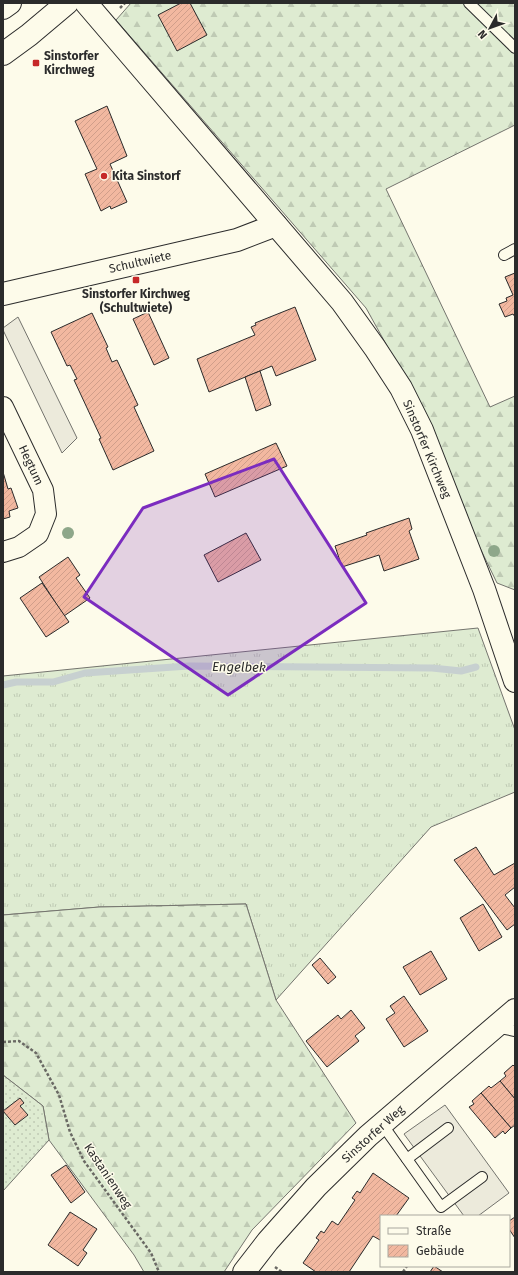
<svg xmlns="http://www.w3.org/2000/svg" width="518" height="1275" viewBox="0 0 518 1275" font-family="'Fira Sans',sans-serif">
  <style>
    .grass { fill: url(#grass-tufts); stroke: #74746e }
    .forest { fill: url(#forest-firs); stroke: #74746e }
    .garden { fill: url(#garden-dots); stroke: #74746e }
    .parking { fill: #eceadb; stroke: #74746e }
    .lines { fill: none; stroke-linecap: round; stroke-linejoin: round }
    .stream { stroke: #c7d0d0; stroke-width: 7 }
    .building { fill: url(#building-hatch); stroke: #2b2b2b }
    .lane-casing { stroke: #2b2b2b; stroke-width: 12 }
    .street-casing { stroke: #2b2b2b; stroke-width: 22 }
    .secondary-casing { stroke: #2b2b2b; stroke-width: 24 }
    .path { stroke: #6a6964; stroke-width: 2.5; stroke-dasharray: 3 2; stroke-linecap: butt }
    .lane { stroke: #fdfbea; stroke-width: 10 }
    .street { stroke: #fdfbea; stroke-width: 20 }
    .secondary { stroke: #fdfbea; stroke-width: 22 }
    .tree { fill: #8ea78a }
    .marked { fill: #7b2cbf; fill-opacity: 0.2; stroke: #7b2cbf; stroke-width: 3; stroke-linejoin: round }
    .poi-dot { fill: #c62828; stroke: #fdfbea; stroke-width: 1.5 }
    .labels { text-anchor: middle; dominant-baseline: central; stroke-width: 3; stroke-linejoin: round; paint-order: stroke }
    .poi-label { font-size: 12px; font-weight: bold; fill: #2b2b2b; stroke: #fdfbea; text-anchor: start }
    .street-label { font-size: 12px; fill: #2b2b2b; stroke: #fdfbea }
    .water-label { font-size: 13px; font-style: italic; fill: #2b2b2b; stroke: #fdfbea }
  </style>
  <defs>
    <pattern id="grass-tufts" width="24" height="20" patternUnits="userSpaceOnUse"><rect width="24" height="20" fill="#deebd1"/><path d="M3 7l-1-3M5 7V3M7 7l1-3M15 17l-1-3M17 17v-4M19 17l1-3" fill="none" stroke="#bfcab4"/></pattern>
    <pattern id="forest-firs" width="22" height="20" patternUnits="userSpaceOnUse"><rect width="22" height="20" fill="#deebd1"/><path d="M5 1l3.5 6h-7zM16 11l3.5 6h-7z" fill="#bfcab4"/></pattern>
    <pattern id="garden-dots" width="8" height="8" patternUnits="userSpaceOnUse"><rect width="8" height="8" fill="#deebd1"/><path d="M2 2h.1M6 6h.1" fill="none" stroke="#bfcab4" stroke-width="1.8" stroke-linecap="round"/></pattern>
    <pattern id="building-hatch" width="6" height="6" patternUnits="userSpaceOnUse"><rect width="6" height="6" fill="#f2b8a0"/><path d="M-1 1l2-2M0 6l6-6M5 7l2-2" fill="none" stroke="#d09e8a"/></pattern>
  </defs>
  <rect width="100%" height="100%" fill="#fdfbea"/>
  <polygon class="grass" points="478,628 515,730 515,792 431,827 276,1000 246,904 100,907 3,915 3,676"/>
  <g class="forest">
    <polygon points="131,3 515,3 515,125 386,189 490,407 515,396 515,590 497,583 464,515 402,373 366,308 116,20"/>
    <polygon points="246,904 276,1000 356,1123 252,1230 224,1272 144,1272 134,1255 49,1140 43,1106 3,1075 3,915 99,907"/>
  </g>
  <polygon class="garden" points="3,1075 43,1106 49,1140 3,1191"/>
  <g class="parking">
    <polygon points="18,317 77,438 62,453 3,330 3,328"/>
    <polygon points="445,1105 509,1193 478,1216 464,1216 404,1134"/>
  </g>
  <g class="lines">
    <polyline class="stream" points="3,685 16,682 53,682 85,673 189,666 432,668 461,671 476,667"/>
  </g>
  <g class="building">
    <polygon points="181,3 190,3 207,35 177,51 158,15"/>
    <polygon points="107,106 127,156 110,164 127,202 111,209 110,206 101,211 85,174 97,169 75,121"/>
    <polygon points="515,273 515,317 513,314 505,317 499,304 507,301 506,298 513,295 505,277"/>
    <polygon points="295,307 316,360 276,376 272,366 209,392 197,359 255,335 251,327 256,325 255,323"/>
    <polygon points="148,312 169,358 154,365 133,319"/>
    <polygon points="92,313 108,347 106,348 112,362 117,360 138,405 134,407 154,451 113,470 99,439 101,438 74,380 77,379 70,365 67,366 51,332"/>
    <polygon points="260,371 271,405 256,411 245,377"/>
    <polygon points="276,443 287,466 215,497 205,474"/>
    <polygon points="3,472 8,489 11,488 18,508 9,511 10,517 3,519"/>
    <polygon points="409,518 412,529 409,531 419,559 384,571 379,555 342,567 335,546 367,535 366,533"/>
    <polygon points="246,533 261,560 218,582 204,555"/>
    <polygon points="68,557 80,575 76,578 90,598 64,616 39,577"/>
    <polygon points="42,583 69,622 46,637 20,598"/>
    <polygon points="476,847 494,875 515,863 515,887 505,895 515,908 515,924 507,930 454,860"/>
    <polygon points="483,904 502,937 479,951 460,918"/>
    <polygon points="431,951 447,979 420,995 403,967"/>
    <polygon points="320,958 336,977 328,984 312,965"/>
    <polygon points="404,996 428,1031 404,1047 386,1019 395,1013 390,1006"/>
    <polygon points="351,1010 365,1028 355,1036 359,1041 327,1067 306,1041 338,1015 341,1019"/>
    <polygon points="513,1065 515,1067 515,1099 500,1081 506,1076 504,1073"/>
    <polygon points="500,1081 515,1099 515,1125 511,1128 481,1093 489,1086 491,1088"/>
    <polygon points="481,1093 511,1128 505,1134 503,1131 495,1138 469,1107 474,1104 472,1101"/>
    <polygon points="20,1098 24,1103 20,1106 28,1115 15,1125 3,1111"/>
    <polygon points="66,1165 85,1192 71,1203 51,1175"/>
    <polygon points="373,1173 409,1198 396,1216 381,1216 381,1238 380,1240 373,1236 349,1272 316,1272 303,1263 319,1240 316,1238 321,1231 324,1233 332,1221 338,1225 355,1200 352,1198 357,1191 360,1193"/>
    <polygon points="70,1212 97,1229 83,1250 87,1253 78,1266 48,1245"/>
    <polygon points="515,1217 515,1238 509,1229 509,1221"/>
    <polygon points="434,1266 443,1272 430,1272"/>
  </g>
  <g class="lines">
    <defs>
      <g id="lane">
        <polyline points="469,3 515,48"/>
        <polyline points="504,255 515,249"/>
        <polyline points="495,1027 515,1031"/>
        <polyline points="382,1124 441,1207 482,1177"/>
        <polyline points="407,1159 448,1128"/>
      </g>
      <polyline id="street" points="3,407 43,490 46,514 38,534 19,547 3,552"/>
      <g id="secondary">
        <polyline points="86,3 342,302 375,348 401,388 422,430 484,589 515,681"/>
        <polyline points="3,8 10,3"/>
        <polyline points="3,54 29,35 67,3"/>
        <polyline points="3,294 237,240 276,225"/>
        <polyline points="244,1272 268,1241 316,1187 368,1136 515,1010"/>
      </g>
    </defs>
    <use href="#lane" class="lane-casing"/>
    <use href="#street" class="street-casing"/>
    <use href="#secondary" class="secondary-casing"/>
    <g class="path">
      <polyline points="120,8 125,3"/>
      <polyline points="3,1042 19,1041 36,1053 59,1095 70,1132 84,1161 151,1253 159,1272"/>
      <polyline points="275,1267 282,1272"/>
      <polyline points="403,1272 407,1266"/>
    </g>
    <use href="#lane" class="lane"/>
    <use href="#street" class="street"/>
    <use href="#secondary" class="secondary"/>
  </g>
  <g class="tree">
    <circle cx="68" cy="533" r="6"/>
    <circle cx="494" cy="551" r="6"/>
  </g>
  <path class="marked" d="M274,459L366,603L228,695L84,597L143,508Z"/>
  <g class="poi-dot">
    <rect x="32" y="59" width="8" height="8" rx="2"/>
    <circle cx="104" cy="176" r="4"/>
    <rect x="132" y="276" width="8" height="8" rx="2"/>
  </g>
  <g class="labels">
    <g class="poi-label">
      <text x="44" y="56">Sinstorfer<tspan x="44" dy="14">Kirchweg</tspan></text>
      <text x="112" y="176">Kita Sinstorf</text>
      <text x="136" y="294" text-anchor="middle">Sinstorfer Kirchweg<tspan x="136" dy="14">(Schultwiete)</tspan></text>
    </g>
    <g class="street-label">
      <text transform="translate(140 262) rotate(-13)">Schultwiete</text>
      <text transform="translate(427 449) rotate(67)">Sinstorfer Kirchweg</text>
      <text transform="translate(31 465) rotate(65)">Hegtum</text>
      <text transform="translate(373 1134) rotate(-42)">Sinstorfer Weg</text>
      <text transform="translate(108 1176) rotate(56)">Kastanienweg</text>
    </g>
    <g class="water-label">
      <text transform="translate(239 667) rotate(1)">Engelbek</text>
    </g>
  </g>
  <rect width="518" height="1275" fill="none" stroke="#2b2b2b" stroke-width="8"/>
  <rect x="380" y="1215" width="130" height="52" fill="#fdfbea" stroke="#a9a89e"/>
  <rect x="388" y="1228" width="20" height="6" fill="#fdfbea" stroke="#a9a89e"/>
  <text x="416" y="1235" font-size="12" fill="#2b2b2b">Straße</text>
  <rect x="388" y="1245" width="20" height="12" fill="url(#building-hatch)" stroke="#a9a89e"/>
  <text x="416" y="1255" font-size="12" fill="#2b2b2b">Gebäude</text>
  <g transform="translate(490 28) rotate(229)" stroke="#fdfbea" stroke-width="3" paint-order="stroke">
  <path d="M0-3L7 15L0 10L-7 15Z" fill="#2b2b2b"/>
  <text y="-6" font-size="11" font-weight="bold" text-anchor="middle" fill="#2b2b2b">N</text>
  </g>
</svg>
